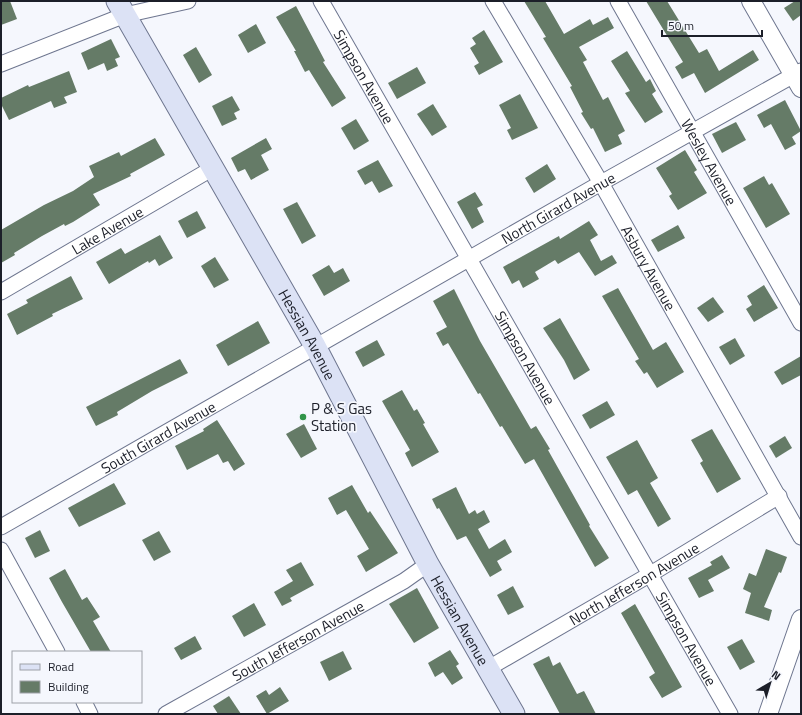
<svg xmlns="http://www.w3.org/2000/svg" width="802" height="715" viewBox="0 0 802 715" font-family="'Titillium Web',sans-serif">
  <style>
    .building { fill: #657b67 }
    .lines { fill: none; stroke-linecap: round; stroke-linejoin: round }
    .minor-casing { stroke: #6e768f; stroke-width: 17 }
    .tertiary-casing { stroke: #6e768f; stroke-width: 20 }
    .secondary-casing { stroke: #6e768f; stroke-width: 23 }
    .minor { stroke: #fff; stroke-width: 15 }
    .tertiary { stroke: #fff; stroke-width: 18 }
    .secondary { stroke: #dce2f5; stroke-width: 21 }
    .poi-dot { fill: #309449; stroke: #f5f7fd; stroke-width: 1.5 }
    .labels { text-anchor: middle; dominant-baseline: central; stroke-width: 3.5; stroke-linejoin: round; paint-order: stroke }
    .street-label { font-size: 15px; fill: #1c1f29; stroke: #f5f7fd }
    .poi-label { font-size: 15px; fill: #1c1f29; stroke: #f5f7fd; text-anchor: start }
  </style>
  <rect width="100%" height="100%" fill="#f5f7fd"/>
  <g class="building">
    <polygon points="1,1 10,1 17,19 1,25"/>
    <polygon points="524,1 545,1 564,34 590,19 593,25 608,17 614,28 579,47 587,60 583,62 603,100 608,97 625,131 618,135 622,144 605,152 593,128 591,129 581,113 583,112 570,87 572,86 543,38 546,37"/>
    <polygon points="646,1 667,1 699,53 707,49 719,71 753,50 759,60 705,93 694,73 682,79 675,67 683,62"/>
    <polygon points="795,1 801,1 801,15 793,21 784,8"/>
    <polygon points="296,6 325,61 323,62 346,98 332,107 309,70 305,72 294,51 296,51 276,17"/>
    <polygon points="256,24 266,43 248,53 238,35"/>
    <polygon points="484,30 503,62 479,75 474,66 479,63 470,48 476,44 472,38"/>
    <polygon points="111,39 120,57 115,59 118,66 107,71 104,63 88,70 81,53"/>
    <polygon points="196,47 212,75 199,83 183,55"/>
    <polygon points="627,51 646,82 650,79 656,91 652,94 663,112 645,123 625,93 630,91 611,61"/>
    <polygon points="417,67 426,83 397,99 388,83"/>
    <polygon points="69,71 77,92 64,97 67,103 54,108 51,101 9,120 1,104 1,98 28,85 29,87"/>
    <polygon points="520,94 538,128 512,140 507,130 511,128 499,105"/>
    <polygon points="232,96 240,110 234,113 237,119 222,126 212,106"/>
    <polygon points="785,100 801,131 792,137 796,144 785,150 771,124 764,128 757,115"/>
    <polygon points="433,104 447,127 432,136 417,114"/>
    <polygon points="356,119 369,141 354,150 341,128"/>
    <polygon points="736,122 746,140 722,153 712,134"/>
    <polygon points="155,138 165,155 130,174 131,176 93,194 100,205 73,222 65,226 64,224 42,236 14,253 15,255 1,263 1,230 44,205 73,191 94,177 89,166 119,152 121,156"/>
    <polygon points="266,138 272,149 261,155 269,170 251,180 245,169 238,172 231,158"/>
    <polygon points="685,150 697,170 694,172 707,193 678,210 669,196 672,194 656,168"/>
    <polygon points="378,160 393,186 379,193 372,181 365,185 357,171"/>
    <polygon points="547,164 556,179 534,193 525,178"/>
    <polygon points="764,176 769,185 772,183 790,214 766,228 743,188"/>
    <polygon points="475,192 483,205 477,208 484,222 472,229 457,202"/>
    <polygon points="297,202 316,236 302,244 283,209"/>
    <polygon points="197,211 206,228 187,238 178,221"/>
    <polygon points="589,221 598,235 590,240 601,261 612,255 617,263 595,276 579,252 558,264 555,260 535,272 539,279 523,288 519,280 512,284 503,267 559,236 560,239"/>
    <polygon points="678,225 685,238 658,252 651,240"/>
    <polygon points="160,235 173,258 159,266 155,259 149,263 148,261 109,284 96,262 121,248 125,254"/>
    <polygon points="215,257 229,280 214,288 201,266"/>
    <polygon points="329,265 334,273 343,268 350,281 324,296 312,275"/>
    <polygon points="71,276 83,299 52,314 53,316 17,335 7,314 28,303 26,300"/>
    <polygon points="764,285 778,308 754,322 746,309 752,305 747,296"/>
    <polygon points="618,288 653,350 666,342 684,372 657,388 647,372 644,374 635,361 639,359 602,296"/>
    <polygon points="454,289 480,341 531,429 536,426 550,449 548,450 590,525 589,526 609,558 595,567 534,459 525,464 502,426 500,427 480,393 478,394 448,343 443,346 436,333 447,327 433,301"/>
    <polygon points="713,297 724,312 708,322 697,308"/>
    <polygon points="560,318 590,370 574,380 564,360 543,328"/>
    <polygon points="258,321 270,343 228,366 216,345"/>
    <polygon points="735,338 745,356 730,365 719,347"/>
    <polygon points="377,340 385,355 363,367 355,352"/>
    <polygon points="801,356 801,375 782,385 774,372"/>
    <polygon points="180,359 188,373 152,391 117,412 118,415 96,426 86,407"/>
    <polygon points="402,390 414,411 417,409 425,423 423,424 439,452 412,467 405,453 410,450 382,401"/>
    <polygon points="607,401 615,415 590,429 582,415"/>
    <polygon points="217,420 245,464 234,471 228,461 223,463 218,454 187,470 175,446 204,431 203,429"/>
    <polygon points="304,424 317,449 301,458 286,434"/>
    <polygon points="712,429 741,479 717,493 700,463 703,461 691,440"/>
    <polygon points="785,436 792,448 776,458 769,446"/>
    <polygon points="637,440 658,478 650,483 671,519 658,527 637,490 628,495 606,457"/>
    <polygon points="114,483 126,504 79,527 68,508"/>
    <polygon points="352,485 368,513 370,511 398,553 366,572 357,556 369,549 346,510 337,515 328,498"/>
    <polygon points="456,487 469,514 475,510 477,514 484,510 490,522 478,529 489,549 505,539 512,552 497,561 502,570 490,577 466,536 457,540 439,508 437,509 432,499"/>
    <polygon points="40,530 50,551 35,558 25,538"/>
    <polygon points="159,531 171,552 154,561 142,540"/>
    <polygon points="766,549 787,557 781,573 779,572 764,607 772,610 769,621 745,613 751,593 743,589 749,573 756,576"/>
    <polygon points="722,555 730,568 708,580 714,591 699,598 688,578 712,565 710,562"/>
    <polygon points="301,562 314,585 290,598 292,601 282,606 274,592 293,581 286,570"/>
    <polygon points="65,569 82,600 87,597 100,617 93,621 111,652 91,652 62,602 49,578"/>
    <polygon points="513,586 524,607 508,615 497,595"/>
    <polygon points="417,588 439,628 414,643 389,604"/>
    <polygon points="254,603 266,625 244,637 232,616"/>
    <polygon points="635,604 682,687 662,698 649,677 655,673 621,613"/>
    <polygon points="195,636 202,649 181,660 174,648"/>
    <polygon points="742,639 755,662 740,670 727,647"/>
    <polygon points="450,650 459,664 456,666 463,678 452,685 443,672 435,677 428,663"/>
    <polygon points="343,651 352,669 329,681 320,662"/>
    <polygon points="549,656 553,666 560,662 577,694 584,691 596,714 560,714 533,664"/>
    <polygon points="280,687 289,701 267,714 256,696 266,690 269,695"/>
    <polygon points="229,696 241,714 218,714 213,706"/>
  </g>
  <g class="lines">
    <defs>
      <g id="minor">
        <path id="s1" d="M321,1L730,714"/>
        <path id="s2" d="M493,1L601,183L801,537"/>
        <path id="s3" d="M618,1L801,323"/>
        <polyline points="1,64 125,15 188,1"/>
        <path id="s4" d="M1,292L213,168"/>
        <path id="s5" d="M1,527L601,183L801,71"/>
        <polyline points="1,550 57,652"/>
        <path id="s6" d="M487,669L649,575L779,496"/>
        <polyline points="84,702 90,714"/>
        <path id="s7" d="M166,714L404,581L428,564"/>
      </g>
      <g id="tertiary">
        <polyline points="751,1 801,88"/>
        <polyline points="768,714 801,619"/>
      </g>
      <g id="secondary">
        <path id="s8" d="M117,1L315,346L428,564L514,714"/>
      </g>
    </defs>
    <use href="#minor" class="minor-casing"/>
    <use href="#tertiary" class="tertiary-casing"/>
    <use href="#secondary" class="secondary-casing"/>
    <use href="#minor" class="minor"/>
    <use href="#tertiary" class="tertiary"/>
    <use href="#secondary" class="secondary"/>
  </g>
  <circle class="poi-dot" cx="303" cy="417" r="4"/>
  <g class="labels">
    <g class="street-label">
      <text stroke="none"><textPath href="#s1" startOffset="87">Simpson Avenue</textPath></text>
      <text stroke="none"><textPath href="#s3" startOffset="185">Wesley Avenue</textPath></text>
      <text stroke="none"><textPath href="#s5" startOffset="642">North Girard Avenue</textPath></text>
      <text stroke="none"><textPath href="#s4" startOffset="123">Lake Avenue</textPath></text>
      <text stroke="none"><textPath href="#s2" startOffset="309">Asbury Avenue</textPath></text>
      <text stroke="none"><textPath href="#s8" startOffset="384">Hessian Avenue</textPath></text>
      <text stroke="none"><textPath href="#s1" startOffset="411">Simpson Avenue</textPath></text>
      <text stroke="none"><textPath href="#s5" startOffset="181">South Girard Avenue</textPath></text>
      <text stroke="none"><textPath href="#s6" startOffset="170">North Jefferson Avenue</textPath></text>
      <text stroke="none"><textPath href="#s8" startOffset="708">Hessian Avenue</textPath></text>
      <text stroke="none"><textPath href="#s1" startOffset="735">Simpson Avenue</textPath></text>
      <text stroke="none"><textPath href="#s7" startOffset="151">South Jefferson Avenue</textPath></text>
    </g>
    <g class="poi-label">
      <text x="311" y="408">P &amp; S Gas<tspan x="311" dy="17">Station</tspan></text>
    </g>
  </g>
  <rect width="802" height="715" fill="none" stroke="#1c1f29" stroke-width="4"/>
  <rect x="12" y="651" width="130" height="52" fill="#f5f7fd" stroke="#9ea1a8"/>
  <rect x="20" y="664" width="20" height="6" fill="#dce2f5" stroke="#9ea1a8"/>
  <text x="48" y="671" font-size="12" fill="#1c1f29">Road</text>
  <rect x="20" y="681" width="20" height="12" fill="#657b67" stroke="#9ea1a8"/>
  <text x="48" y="691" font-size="12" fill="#1c1f29">Building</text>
  <g transform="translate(770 683) rotate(38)" stroke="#f5f7fd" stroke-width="3" paint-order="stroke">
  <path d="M0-3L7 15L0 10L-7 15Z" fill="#1c1f29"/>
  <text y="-6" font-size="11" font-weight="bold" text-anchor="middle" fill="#1c1f29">N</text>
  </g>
  <path d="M662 30v6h100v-6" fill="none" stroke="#1c1f29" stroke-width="2"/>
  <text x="668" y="30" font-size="12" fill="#1c1f29" stroke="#f5f7fd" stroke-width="3" paint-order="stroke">50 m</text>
</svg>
